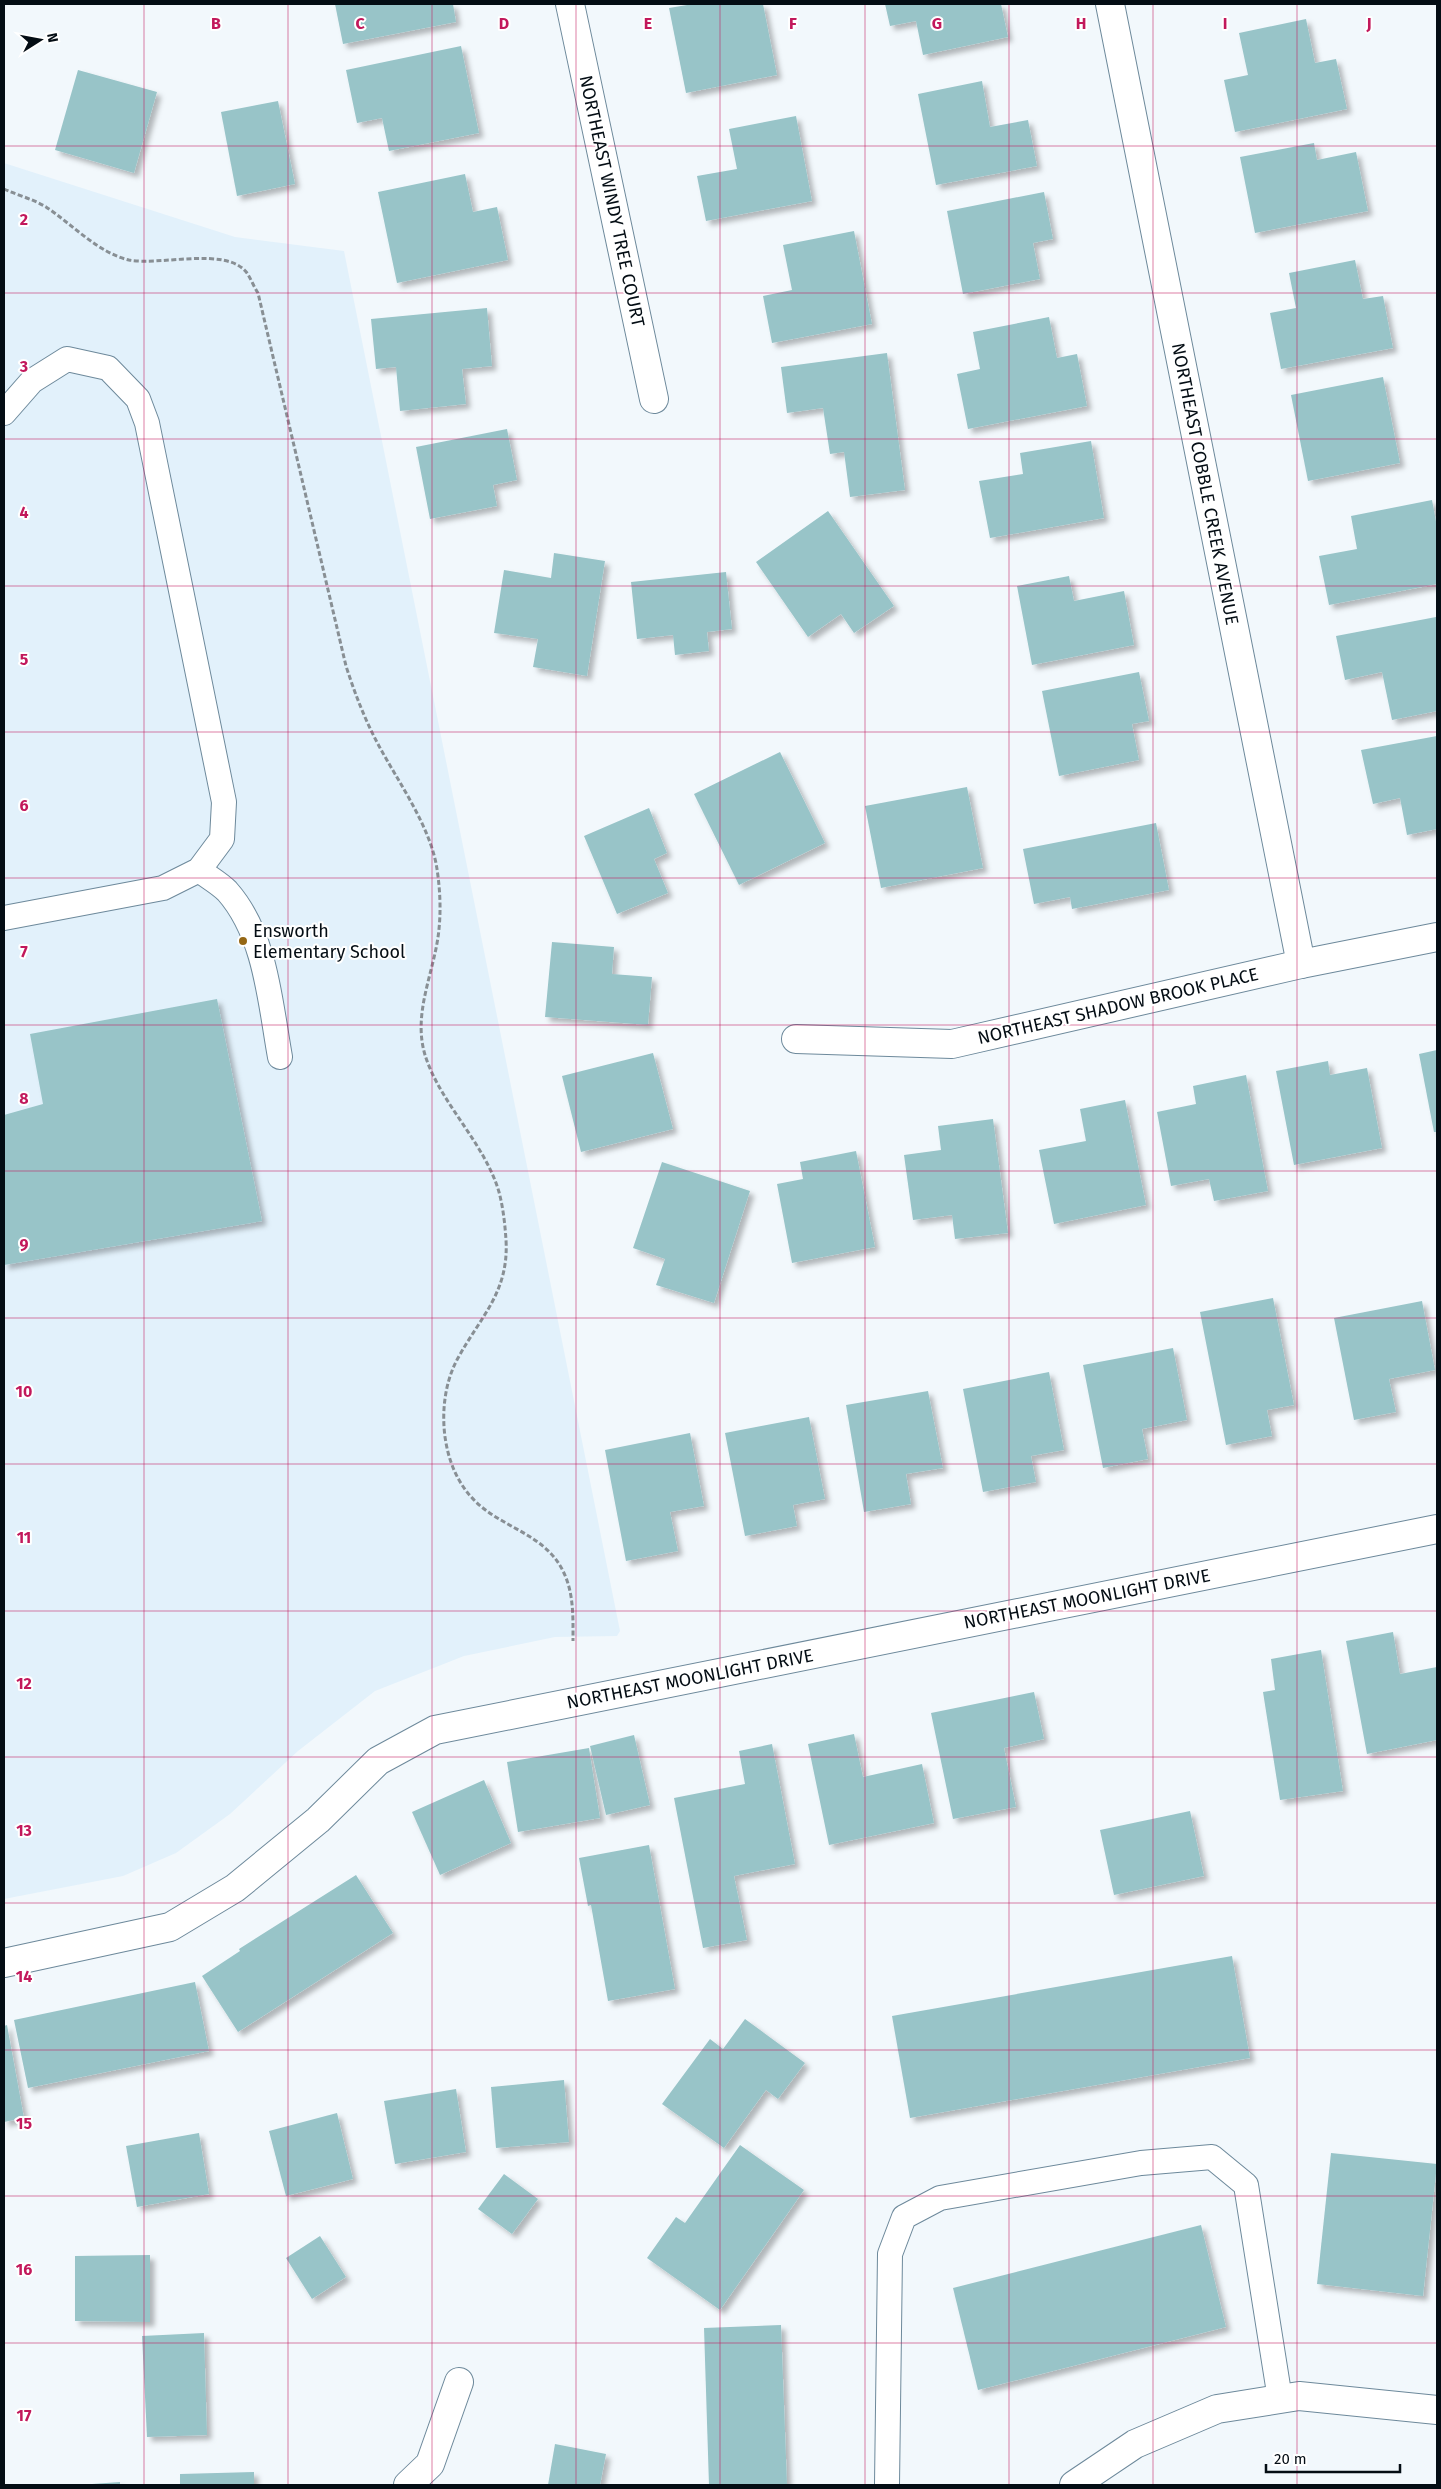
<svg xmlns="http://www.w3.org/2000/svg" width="1441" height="2489" viewBox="0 0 1441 2489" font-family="'Fira Sans',sans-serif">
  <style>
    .built { fill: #e2f1fb }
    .building { fill: #98c4c8; filter: url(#shadow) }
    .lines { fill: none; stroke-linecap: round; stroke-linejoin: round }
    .service-casing { stroke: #6d899b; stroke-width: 26 }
    .minor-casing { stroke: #6d899b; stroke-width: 30 }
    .path { stroke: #888f94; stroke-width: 3; stroke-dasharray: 5 2.5; stroke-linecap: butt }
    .service { stroke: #fff; stroke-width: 24 }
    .minor { stroke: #fff; stroke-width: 28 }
    .grid { fill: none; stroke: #c2185b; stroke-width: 1; stroke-opacity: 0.55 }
    .poi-dot { fill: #956715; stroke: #fff; stroke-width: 2 }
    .labels { text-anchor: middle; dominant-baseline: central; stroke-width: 4; stroke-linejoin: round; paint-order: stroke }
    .street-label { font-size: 18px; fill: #040d14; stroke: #fff }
    .poi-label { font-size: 18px; fill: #040d14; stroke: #fff; text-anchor: start }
    .grid-label { font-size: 16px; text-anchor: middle; font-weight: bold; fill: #c2185b; stroke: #fff; stroke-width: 4; stroke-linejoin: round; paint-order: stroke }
  </style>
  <defs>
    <filter id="shadow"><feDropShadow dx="4.5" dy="4.5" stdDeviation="2.5" flood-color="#0004"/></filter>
  </defs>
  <rect width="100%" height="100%" fill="#f2f8fc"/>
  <polygon class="built" points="4,163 235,237 344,251 620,1631 617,1636 555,1637 464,1656 375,1691 298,1751 230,1814 176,1853 123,1876 4,1899"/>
  <g class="building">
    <polygon points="335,4 453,4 456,22 343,44"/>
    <polygon points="693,4 763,4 777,75 686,93 669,8"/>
    <polygon points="885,4 1001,4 1008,37 923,55 916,21 890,26"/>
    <polygon points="1306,19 1315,63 1336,59 1347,109 1235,132 1224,80 1248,75 1239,33"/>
    <polygon points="461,46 479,133 389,151 382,118 357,123 346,70"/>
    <polygon points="78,70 157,92 134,173 55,150"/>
    <polygon points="982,81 990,127 1028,120 1037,166 936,185 918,94"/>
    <polygon points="278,101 295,184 237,196 221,112"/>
    <polygon points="796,116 812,201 706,221 697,176 737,169 729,129"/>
    <polygon points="1314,143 1317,160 1356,152 1368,211 1255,233 1240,157"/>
    <polygon points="465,174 473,212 497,207 508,260 397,283 378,192"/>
    <polygon points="1044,192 1053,239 1033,243 1040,279 963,294 947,211"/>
    <polygon points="854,231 872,324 772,343 763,296 792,290 783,245"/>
    <polygon points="1355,260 1363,299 1383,296 1393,348 1281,369 1270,313 1296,308 1289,273"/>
    <polygon points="487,308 492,366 462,369 466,404 400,411 396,367 376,369 371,319"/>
    <polygon points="1049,317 1057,358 1077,354 1087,406 968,429 957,374 980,369 973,332"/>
    <polygon points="887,353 905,490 850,497 844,452 830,454 823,408 787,413 781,367"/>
    <polygon points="1383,377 1400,463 1308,481 1291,395"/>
    <polygon points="507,429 517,480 493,485 497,506 430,519 416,447"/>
    <polygon points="1091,441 1104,518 990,538 979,481 1023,474 1020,453"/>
    <polygon points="1432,500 1437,527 1437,584 1329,605 1319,556 1357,549 1351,516"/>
    <polygon points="828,511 894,606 854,633 841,614 808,637 756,562"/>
    <polygon points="554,553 605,561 587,676 533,667 538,639 494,633 504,570 551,578"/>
    <polygon points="726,572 732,629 707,632 709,651 675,655 673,635 637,639 631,582"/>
    <polygon points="1069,576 1074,601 1124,591 1134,645 1032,665 1017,586"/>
    <polygon points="1436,617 1437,711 1392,720 1382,672 1345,680 1336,636"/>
    <polygon points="1139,672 1149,721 1132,724 1139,760 1059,776 1042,691"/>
    <polygon points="1437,736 1437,829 1407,835 1400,798 1373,804 1361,750"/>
    <polygon points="780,752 825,843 739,885 694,794"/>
    <polygon points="967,787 983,868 881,888 865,806"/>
    <polygon points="649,808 667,853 654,859 668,893 617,914 584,836"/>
    <polygon points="1156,823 1169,890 1072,909 1070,897 1034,904 1023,849"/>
    <polygon points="552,942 614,947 612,974 652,977 648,1025 545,1017"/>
    <polygon points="217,999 262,1221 4,1265 4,1115 43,1104 30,1034"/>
    <polygon points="1437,1050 1437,1132 1434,1132 1419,1054"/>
    <polygon points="653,1053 673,1129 581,1152 562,1076"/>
    <polygon points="1328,1061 1330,1075 1367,1068 1382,1148 1294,1165 1276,1071"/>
    <polygon points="1246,1075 1268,1191 1214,1201 1209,1179 1171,1186 1157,1112 1196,1104 1193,1086"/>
    <polygon points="1125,1100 1146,1205 1054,1224 1039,1150 1086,1141 1080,1109"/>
    <polygon points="993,1119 1008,1233 955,1239 952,1215 913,1220 904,1155 941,1150 938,1126"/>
    <polygon points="856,1151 875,1247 792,1263 777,1184 803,1179 800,1162"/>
    <polygon points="662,1162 750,1191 714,1303 656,1285 665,1259 633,1248"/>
    <polygon points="1273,1298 1294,1405 1267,1410 1272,1436 1226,1445 1200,1312"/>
    <polygon points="1422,1301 1435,1370 1389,1379 1396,1412 1354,1420 1334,1318"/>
    <polygon points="1173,1348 1187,1420 1142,1429 1148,1459 1103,1468 1083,1365"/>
    <polygon points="1049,1372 1064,1450 1031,1456 1036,1482 983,1492 963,1389"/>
    <polygon points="928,1391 943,1468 906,1474 911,1504 864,1512 846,1405"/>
    <polygon points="809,1417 825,1499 793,1505 797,1526 745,1536 725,1433"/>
    <polygon points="690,1433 704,1506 670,1512 678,1551 626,1561 605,1450"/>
    <polygon points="1393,1632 1400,1674 1437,1667 1437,1740 1367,1754 1346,1641"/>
    <polygon points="1321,1650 1343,1791 1280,1800 1263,1692 1275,1690 1271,1659"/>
    <polygon points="1034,1692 1044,1739 1004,1748 1016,1807 953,1819 931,1713"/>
    <polygon points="854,1734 863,1777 922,1764 934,1823 829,1845 808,1744"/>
    <polygon points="634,1735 650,1805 606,1815 590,1746"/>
    <polygon points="772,1744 795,1864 734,1876 747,1940 703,1948 674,1798 745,1784 739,1751"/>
    <polygon points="589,1748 600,1818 518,1832 507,1762"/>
    <polygon points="484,1780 511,1843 440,1875 412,1812"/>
    <polygon points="1190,1811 1204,1876 1114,1895 1100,1830"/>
    <polygon points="649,1845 675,1989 608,2001 591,1905 588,1906 579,1858"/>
    <polygon points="356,1875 393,1933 238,2032 202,1976 240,1951 239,1949"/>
    <polygon points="1232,1956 1250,2058 910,2118 892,2016"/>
    <polygon points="195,1982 209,2051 28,2088 14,2020"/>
    <polygon points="745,2019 805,2063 778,2099 766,2090 724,2148 662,2104 710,2039 723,2049"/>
    <polygon points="7,2025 24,2118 4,2122 4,2026"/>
    <polygon points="564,2080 569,2142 496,2148 491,2087"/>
    <polygon points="456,2089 466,2152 395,2164 384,2101"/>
    <polygon points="337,2113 353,2179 286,2196 269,2131"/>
    <polygon points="199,2133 209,2194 137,2207 126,2146"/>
    <polygon points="740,2145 804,2190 720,2310 647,2258 676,2217 685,2223"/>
    <polygon points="1331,2153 1437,2164 1423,2296 1317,2284"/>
    <polygon points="504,2174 538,2199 512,2234 478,2209"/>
    <polygon points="1201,2225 1226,2327 978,2390 953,2288"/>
    <polygon points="320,2236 346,2277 312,2299 286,2258"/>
    <polygon points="150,2255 150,2322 75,2321 75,2256"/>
    <polygon points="781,2325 787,2485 709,2485 704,2328"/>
    <polygon points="204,2333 207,2435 147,2437 142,2336"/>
    <polygon points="555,2444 606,2454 600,2485 548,2485"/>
    <polygon points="254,2472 254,2485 180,2485 180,2474"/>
    <polygon points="120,2482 120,2485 92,2485 92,2484"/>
  </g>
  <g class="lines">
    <defs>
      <g id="service">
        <polyline points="4,413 32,381 67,359 108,368 138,399 147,423 224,802 222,839 199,870 163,888 4,918"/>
        <path d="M199,870C208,877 219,883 227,891C266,935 270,1002 280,1057"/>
        <polyline points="887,2485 890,2254 904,2217 940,2198 1141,2163 1212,2157 1246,2185 1280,2399"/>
      </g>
      <g id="minor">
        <polyline points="570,4 654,399"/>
        <polyline points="1110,4 1301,964"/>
        <polyline points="796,1039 952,1044 1301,964 1437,937"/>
        <polyline points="4,1963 170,1927 235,1888 318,1820 378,1761 435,1730 1437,1529"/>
        <polyline points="408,2485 430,2464 459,2382"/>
        <polyline points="1074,2485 1135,2444 1217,2409 1299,2396 1437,2410"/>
      </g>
    </defs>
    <use href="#service" class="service-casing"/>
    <use href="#minor" class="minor-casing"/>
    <path class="path" d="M4,189C17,195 33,199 46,207C72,224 98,253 129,260C161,266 227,246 247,273C251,279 254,287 258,293L346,666C355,694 365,720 379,746C399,783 431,828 437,869C440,889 441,909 439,929C435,972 411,1014 426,1058C442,1105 485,1144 499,1192C503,1207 505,1224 506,1240C509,1292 481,1316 458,1358C444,1383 441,1416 446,1443C450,1465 459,1485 475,1501C502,1528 545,1534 563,1571C574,1593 573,1617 573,1641"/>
    <use href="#service" class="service"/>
    <use href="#minor" class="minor"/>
  </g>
  <path class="grid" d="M144,4V2485M288,4V2485M432,4V2485M576,4V2485M720,4V2485M865,4V2485M1009,4V2485M1153,4V2485M1297,4V2485M4,146H1437M4,293H1437M4,439H1437M4,586H1437M4,732H1437M4,878H1437M4,1025H1437M4,1171H1437M4,1318H1437M4,1464H1437M4,1611H1437M4,1757H1437M4,1903H1437M4,2050H1437M4,2196H1437M4,2343H1437"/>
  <circle class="poi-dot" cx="243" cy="941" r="5"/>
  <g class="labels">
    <g class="street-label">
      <text transform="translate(612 201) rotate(78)">NORTHEAST WINDY TREE COURT</text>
      <text transform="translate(1205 484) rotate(79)">NORTHEAST COBBLE CREEK AVENUE</text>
      <text transform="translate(1118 1006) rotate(-13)">NORTHEAST SHADOW BROOK PLACE</text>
      <text transform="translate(1087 1599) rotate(-11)">NORTHEAST MOONLIGHT DRIVE</text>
      <text transform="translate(690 1679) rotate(-11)">NORTHEAST MOONLIGHT DRIVE</text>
    </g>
    <g class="poi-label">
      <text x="253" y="931">Ensworth<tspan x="253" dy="21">Elementary School</tspan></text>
    </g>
  </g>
  <g class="grid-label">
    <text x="216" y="29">B</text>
    <text x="360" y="29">C</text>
    <text x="504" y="29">D</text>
    <text x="648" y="29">E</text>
    <text x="793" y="29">F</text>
    <text x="937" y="29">G</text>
    <text x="1081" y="29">H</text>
    <text x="1225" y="29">I</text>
    <text x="1369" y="29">J</text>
    <text x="24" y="225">2</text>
    <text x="24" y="372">3</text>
    <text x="24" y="518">4</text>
    <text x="24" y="665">5</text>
    <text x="24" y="811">6</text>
    <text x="24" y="957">7</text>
    <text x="24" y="1104">8</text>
    <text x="24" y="1250">9</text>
    <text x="24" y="1397">10</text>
    <text x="24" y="1543">11</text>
    <text x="24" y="1689">12</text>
    <text x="24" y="1836">13</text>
    <text x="24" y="1982">14</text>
    <text x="24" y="2129">15</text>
    <text x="24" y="2275">16</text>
    <text x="24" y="2421">17</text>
  </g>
  <rect width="1441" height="2489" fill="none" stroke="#040d14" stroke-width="10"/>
  <g transform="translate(40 40) rotate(79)" stroke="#ffffff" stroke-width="4" paint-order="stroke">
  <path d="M0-4L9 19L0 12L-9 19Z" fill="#040d14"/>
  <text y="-8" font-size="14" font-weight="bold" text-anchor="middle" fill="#040d14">N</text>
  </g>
  <path d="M1266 2464v8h134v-8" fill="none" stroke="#040d14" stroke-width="2.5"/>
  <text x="1274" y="2464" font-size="15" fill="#040d14" stroke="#ffffff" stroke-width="4" paint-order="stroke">20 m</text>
</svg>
